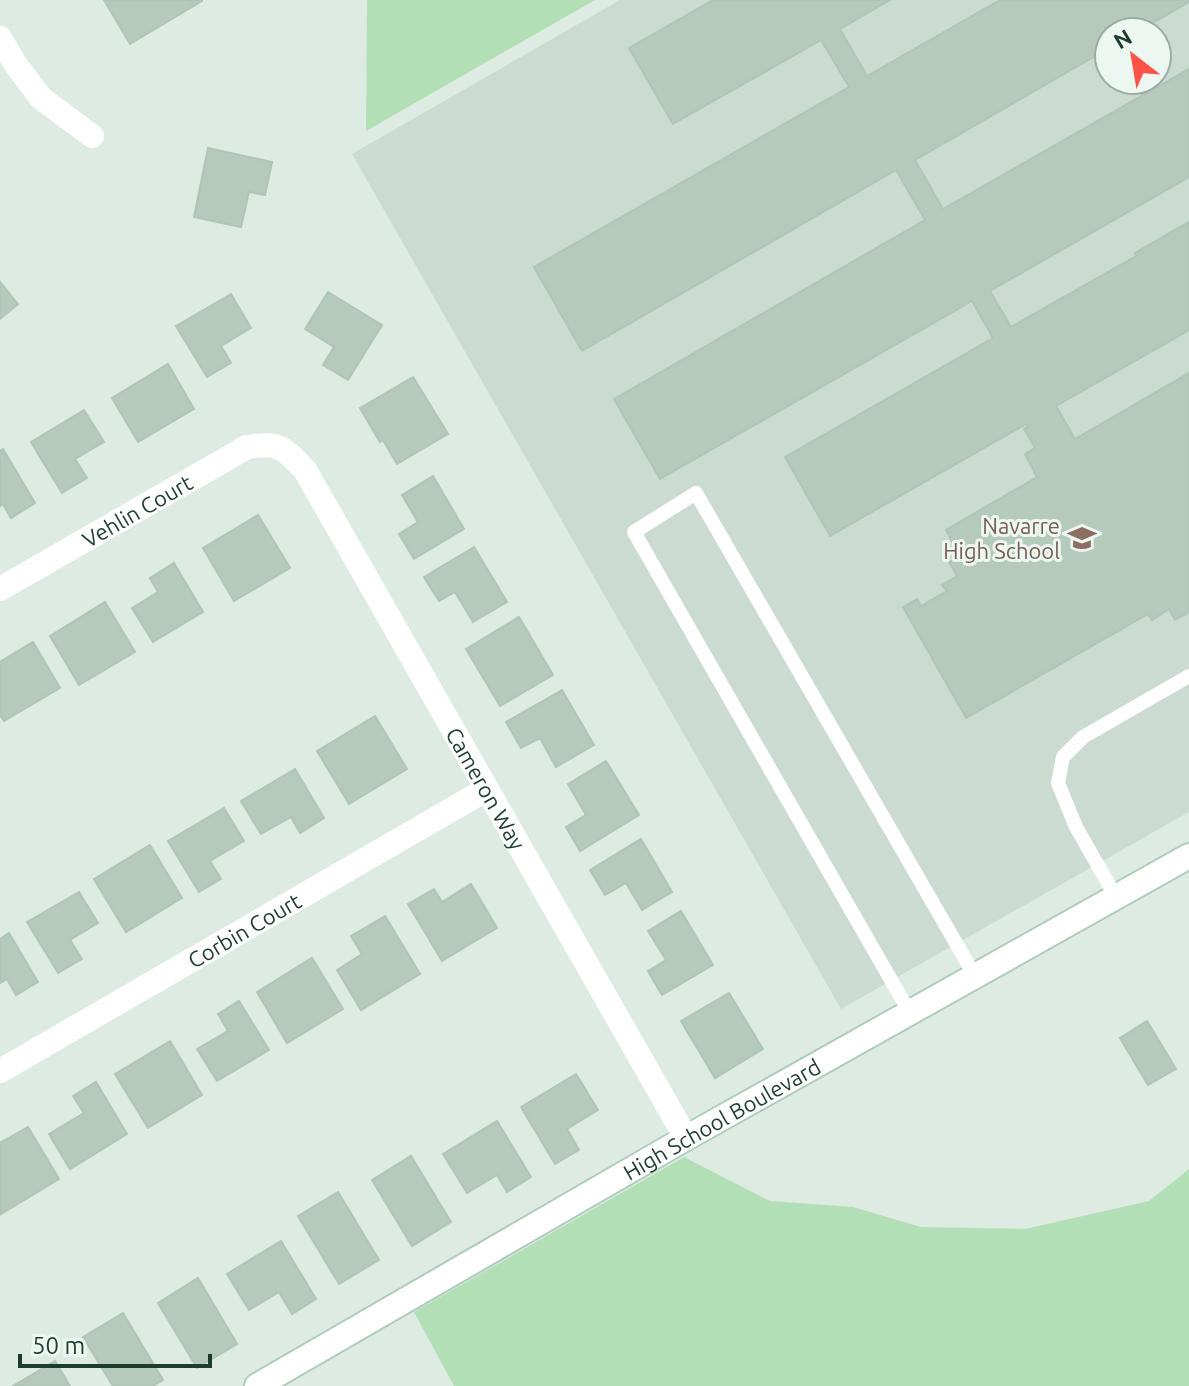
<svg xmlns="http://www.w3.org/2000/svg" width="1189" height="1386" viewBox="0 0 1189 1386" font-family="Ubuntu,sans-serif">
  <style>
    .built { fill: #cbdbd1; fill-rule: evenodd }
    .green { fill: #b3dfb7 }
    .building { fill: #b5c9bd; stroke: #afc5b8; stroke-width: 2 }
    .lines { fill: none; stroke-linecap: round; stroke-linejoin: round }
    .secondary-casing { stroke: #afccbc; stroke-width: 28 }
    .lane { stroke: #fff; stroke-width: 14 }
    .street { stroke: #fff; stroke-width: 24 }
    .secondary { stroke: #fff; stroke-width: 24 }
    .labels { text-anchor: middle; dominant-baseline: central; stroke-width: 6; stroke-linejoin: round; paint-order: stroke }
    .street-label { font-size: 22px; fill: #1d3c2e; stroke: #edf7f1 }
    .education-label { font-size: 22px; fill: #785e54; stroke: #edf7f1; text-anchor: end }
  </style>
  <rect width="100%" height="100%" fill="#ddebe2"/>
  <path class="built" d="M620,0H1189V812L841,1009L352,154ZM1109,32H1157V80H1109Z"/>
  <g class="green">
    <polygon points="367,0 595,0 366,131"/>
    <polygon points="684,1157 770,1201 853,1207 921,1227 1025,1229 1149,1201 1189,1169 1189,1386 454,1386 414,1312"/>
  </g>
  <g class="building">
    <polygon points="104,0 202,0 202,1 130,44"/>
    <polygon points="713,0 890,0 840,29 867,76 1000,0 1189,0 1189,2 1137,32 1109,32 1109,48 915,160 943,209 1189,69 1189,177 990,291 1011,327 1136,256 1135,253 1189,222 1189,330 1056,406 1075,439 1189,373 1189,612 1175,620 1169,609 1152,620 1148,614 966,718 903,607 917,599 921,606 947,591 942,585 957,576 949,562 960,556 946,530 1037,477 1025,454 1035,448 1024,429 1028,427 1026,424 830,536 785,457 993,338 972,301 660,479 614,399 925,220 896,170 582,351 534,267 849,87 821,40 673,124 629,48"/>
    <polygon points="208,148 272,162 265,195 249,192 241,227 194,217"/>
    <polygon points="0,282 18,304 0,319"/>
    <polygon points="328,292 382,325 348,380 323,365 334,347 305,329"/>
    <polygon points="231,294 251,328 221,346 231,363 207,377 176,326"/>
    <polygon points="168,364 194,409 138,442 112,398"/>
    <polygon points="413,377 448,434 397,464 383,440 380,442 360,408"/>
    <polygon points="84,410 104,442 75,459 87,478 62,493 31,442"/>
    <polygon points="3,449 35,503 11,518 3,504 0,506 0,451"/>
    <polygon points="433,476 464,529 414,559 399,534 418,522 402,495"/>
    <polygon points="258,515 290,568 234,601 203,548"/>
    <polygon points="474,547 507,602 473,622 455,592 439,601 424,577"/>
    <polygon points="174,563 203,612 153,642 132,608 158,592 150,578"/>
    <polygon points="105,602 135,652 79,685 50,636"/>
    <polygon points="519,617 553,675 500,706 466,649"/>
    <polygon points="33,642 60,688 4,721 0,715 0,662"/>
    <polygon points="562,690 594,745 556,767 540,738 521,748 506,722"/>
    <polygon points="375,716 407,769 349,804 317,751"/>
    <polygon points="606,761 639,815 580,851 566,827 586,815 568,784"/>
    <polygon points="295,769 324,818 300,833 291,817 261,834 241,801"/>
    <polygon points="224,808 244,841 210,861 221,879 199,892 168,841"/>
    <polygon points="641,839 672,892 642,910 626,883 605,895 590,870"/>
    <polygon points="150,845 182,898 126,932 94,879"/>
    <polygon points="471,884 497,928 442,961 408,904 434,889 442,902"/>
    <polygon points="79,892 98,923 70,940 82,959 58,973 27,922"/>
    <polygon points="681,911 713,965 662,995 648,971 666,960 648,931"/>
    <polygon points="385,916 420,974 361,1010 337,970 362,954 351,936"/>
    <polygon points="9,933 38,982 16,995 7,979 0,983 0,939"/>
    <polygon points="312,958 343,1009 287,1043 257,992"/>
    <polygon points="729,993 763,1049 715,1078 681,1021"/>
    <polygon points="239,1001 269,1050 217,1081 197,1049 228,1031 218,1014"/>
    <polygon points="1147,1021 1176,1069 1148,1085 1120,1038"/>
    <polygon points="170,1041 202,1095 148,1128 115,1074"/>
    <polygon points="576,1074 598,1110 567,1129 579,1150 555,1164 521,1107"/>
    <polygon points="96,1082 127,1134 70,1169 49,1134 84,1113 73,1096"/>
    <polygon points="497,1121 531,1177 507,1192 497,1175 467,1193 443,1154"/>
    <polygon points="28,1127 59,1179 1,1214 0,1143"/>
    <polygon points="411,1156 451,1222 412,1246 372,1180"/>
    <polygon points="338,1192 379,1260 339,1284 298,1216"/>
    <polygon points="281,1241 316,1299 292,1314 279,1292 249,1310 227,1274"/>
    <polygon points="198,1278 237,1344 197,1368 158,1303"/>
    <polygon points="123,1313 163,1380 153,1386 113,1386 83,1337"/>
    <polygon points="55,1361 70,1386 13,1386"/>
  </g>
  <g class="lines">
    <defs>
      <g id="secondary">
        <path id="s3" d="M257,1386L686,1138L1189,856"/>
      </g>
    </defs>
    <use href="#secondary" class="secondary-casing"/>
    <g class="lane">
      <polyline points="1116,897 1076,827 1058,783 1063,757 1083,737 1189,676"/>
      <polyline points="910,1013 634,532 696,493 975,976"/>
    </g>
    <g class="street">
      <polyline points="0,38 16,65 41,98 92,136"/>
      <path id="s1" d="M0,589L247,447C280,442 283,447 305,470L686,1138"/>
      <path id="s2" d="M0,1071L487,789"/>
    </g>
    <use href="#secondary" class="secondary"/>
  </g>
  <defs>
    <symbol id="school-bare" viewBox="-9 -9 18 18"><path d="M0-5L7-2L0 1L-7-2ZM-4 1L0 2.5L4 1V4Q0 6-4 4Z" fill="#8d6e63" stroke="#edf7f1" stroke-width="2.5" paint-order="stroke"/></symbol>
  </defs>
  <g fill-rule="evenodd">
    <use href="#school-bare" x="1062" y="518" width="40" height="40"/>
  </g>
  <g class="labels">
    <g class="street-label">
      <text stroke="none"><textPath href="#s1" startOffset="158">Vehlin Court</textPath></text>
      <text stroke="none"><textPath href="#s1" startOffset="718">Cameron Way</textPath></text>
      <text stroke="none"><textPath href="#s2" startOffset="282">Corbin Court</textPath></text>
      <text stroke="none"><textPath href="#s3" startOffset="536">High School Boulevard</textPath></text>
    </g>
    <g class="education-label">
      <text x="1060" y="525">Navarre<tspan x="1060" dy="25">High School</tspan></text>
    </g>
  </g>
  <g transform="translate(1133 56) rotate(329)"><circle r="38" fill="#edf7f1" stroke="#9aaca3" stroke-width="2"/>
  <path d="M0-6L14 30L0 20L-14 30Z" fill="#ff5347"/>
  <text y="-12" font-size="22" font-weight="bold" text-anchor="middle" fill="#1d3c2e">N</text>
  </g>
  <path d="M20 1354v12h190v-12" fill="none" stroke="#1d3c2e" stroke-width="4"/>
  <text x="32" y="1354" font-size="24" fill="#1d3c2e" stroke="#edf7f1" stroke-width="6" paint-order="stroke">50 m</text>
</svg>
